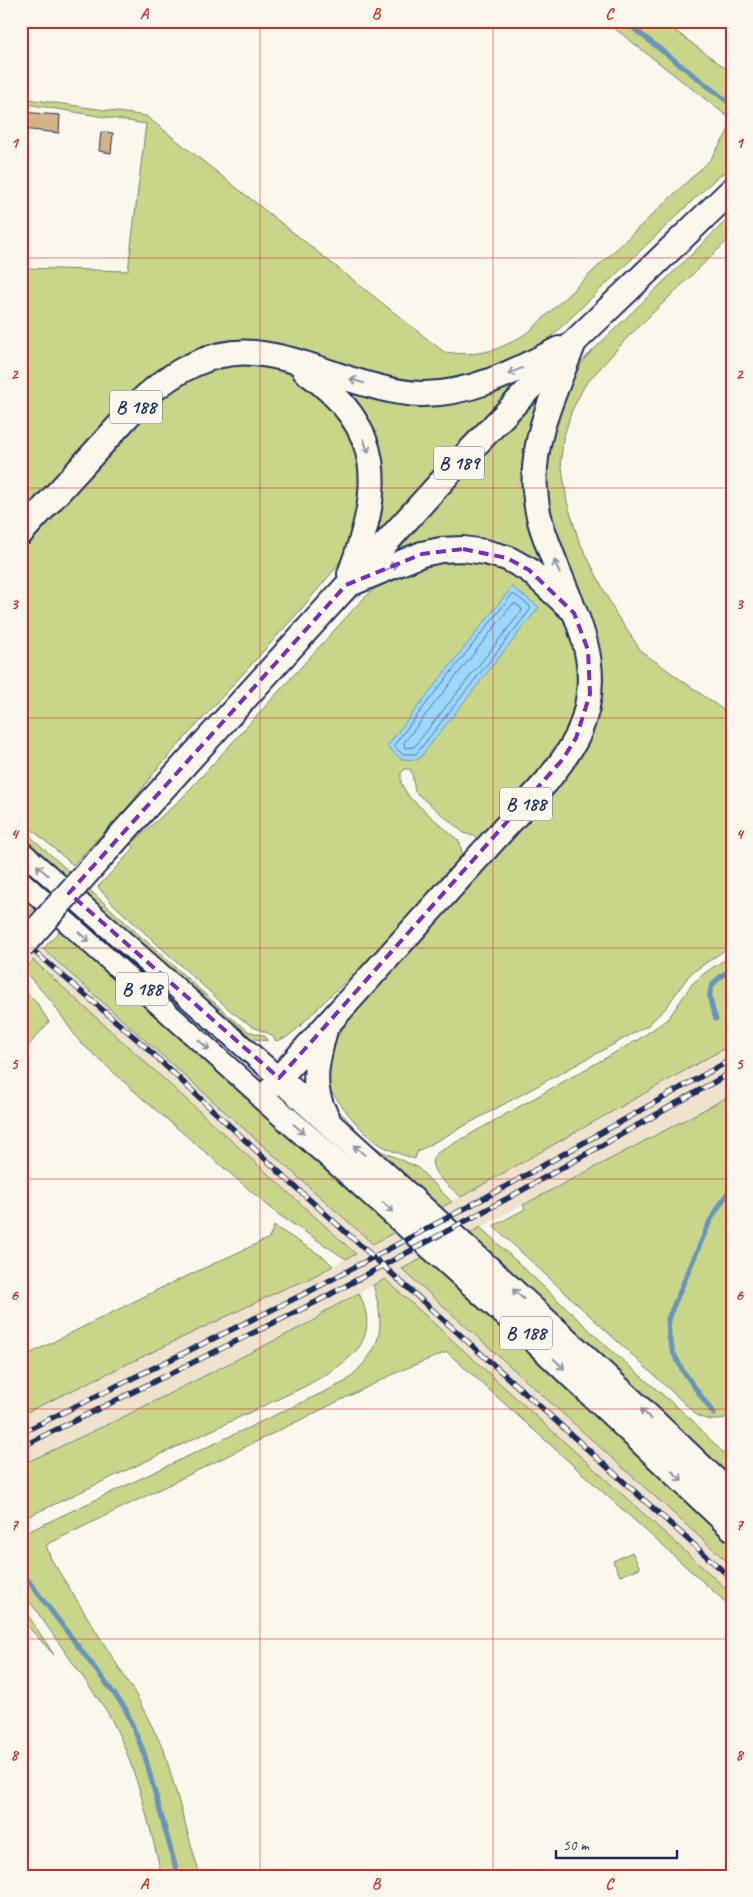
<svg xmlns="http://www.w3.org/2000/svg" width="753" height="1897" viewBox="0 0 753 1897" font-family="Caveat,sans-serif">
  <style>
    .built { fill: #efe3ce }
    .green { fill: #c9d589; stroke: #728274 }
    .water { fill: #9cd8fd; stroke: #6894bd }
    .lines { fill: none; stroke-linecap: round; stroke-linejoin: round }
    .shore { stroke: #4f739e; stroke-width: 1 }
    .stream { stroke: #6894bd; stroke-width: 5 }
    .building { fill: #d4b487; stroke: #1b2f5e }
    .primary-casing { stroke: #1b2f5e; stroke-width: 24 }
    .highway-casing { stroke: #1b2f5e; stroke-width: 28 }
    .primary { stroke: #fbf7ec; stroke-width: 20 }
    .highway { stroke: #fbf7ec; stroke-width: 24 }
    .rail-casing { stroke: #1b2f5e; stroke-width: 5.5 }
    .rail { stroke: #fbf7ec; stroke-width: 4; stroke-dasharray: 11; stroke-linecap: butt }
    .highway-bridge-casing { stroke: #1b2f5e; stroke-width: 28; stroke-linecap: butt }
    .highway-bridge { stroke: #fbf7ec; stroke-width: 24 }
    .oneway { stroke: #8b93a5 }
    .marked { fill: none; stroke: #7b2cbf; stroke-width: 4; stroke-dasharray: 10 6; stroke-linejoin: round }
    .grid { fill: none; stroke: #d62828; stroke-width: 1; stroke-opacity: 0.55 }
    .labels { text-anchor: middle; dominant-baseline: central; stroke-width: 4.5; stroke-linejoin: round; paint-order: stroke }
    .shield { fill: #fbf7ec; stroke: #5e6b89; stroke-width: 1 }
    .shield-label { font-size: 19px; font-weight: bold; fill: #1b2f5e }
    .neatline { fill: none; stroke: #d62828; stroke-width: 2 }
    .grid-label { font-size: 16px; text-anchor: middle; font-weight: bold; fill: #d62828 }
  </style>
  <rect width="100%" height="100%" fill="#fbf7ec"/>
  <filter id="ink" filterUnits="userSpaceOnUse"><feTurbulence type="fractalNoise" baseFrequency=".02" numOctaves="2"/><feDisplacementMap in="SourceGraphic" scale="10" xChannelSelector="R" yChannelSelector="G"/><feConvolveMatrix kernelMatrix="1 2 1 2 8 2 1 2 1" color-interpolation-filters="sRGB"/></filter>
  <g filter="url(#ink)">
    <polygon class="built" points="21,928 373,1244 573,1135 732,1044 732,1095 515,1209 403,1269 732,1566 732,1594 385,1279 322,1313 315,1320 119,1419 21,1465 21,1415 288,1287 305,1281 356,1253 21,951"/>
    <g class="green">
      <path d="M605,21H662L732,73V167L715,179L552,336L532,352L495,373L417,386L224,343L199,349L164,368L21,519V268L128,271L146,124L21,103V98L146,116L444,352C482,357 500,351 531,330L710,160L726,135L732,120Z"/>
      <path d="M732,215V236L627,338L585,385L572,410L563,439L561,461L567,502L579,541L616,614L642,652L732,716V945L690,974L665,1009L647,1026L422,1149L417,1152L415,1159C403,1155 389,1151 378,1143C358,1130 343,1106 328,1088L327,1052L346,1024L372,989L595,720L600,700L602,673L598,646L587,612L555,548L541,465L566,387L586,357Z"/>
      <polygon points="239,365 257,365 272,368 294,375 310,384 347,421 366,490 347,550 335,569 296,615 157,769 113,828 110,826 73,865 21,820 21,547 124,432 171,388 207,370"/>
      <polygon points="529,374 364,552 379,511 332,379 358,390"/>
      <polygon points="550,380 533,426 554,577 497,548 377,569"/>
      <polygon points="463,557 519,573 561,614 570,629 575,646 580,681 571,721 551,760 482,839 464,833 415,792 412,773 410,769 405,769 401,773 401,783 409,797 460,842 462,853 461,862 384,946 331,995 297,1029 287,1037 276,1041 270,1034 253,1027 232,1012 114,905 98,887 134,848 131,844 182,798 360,602 376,587 405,569"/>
      <polygon points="21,828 228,1015 248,1031 265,1036 267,1041 250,1038 225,1018 21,835"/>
      <polygon points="21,892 37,906 21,923"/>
      <polygon points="61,929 399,1230 373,1244 43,949"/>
      <path d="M732,955V1044L461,1197C451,1187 421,1168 437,1153L639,1039L668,1019L692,984L706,972Z"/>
      <polygon points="33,960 356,1254 346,1259 279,1215 143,1099 79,1041 51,1001 24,971"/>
      <polygon points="21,987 37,1003 49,1022 21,1054"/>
      <path d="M732,1095V1413C722,1423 710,1421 698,1416L493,1226L525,1209L523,1205Z"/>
      <polygon points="330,1101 364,1138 381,1151 417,1167 452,1202 438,1209 341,1122"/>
      <polygon points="274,1226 325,1258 333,1266 305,1281 288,1287 21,1415 21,1358 159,1289 269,1238"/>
      <polygon points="480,1227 613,1352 692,1420 732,1462 732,1482 467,1235"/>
      <polygon points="425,1257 572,1392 732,1545 732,1566 402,1269"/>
      <path d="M385,1279L732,1594V1608L447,1352L402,1370L46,1545L51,1559L136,1695L164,1750L200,1876H162C148,1821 135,1759 106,1710L21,1589V1535L345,1382C381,1350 387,1331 373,1285Z"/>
      <path d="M359,1293C384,1345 344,1364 306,1386L21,1520V1465L119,1419L315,1320L322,1313Z"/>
      <polygon points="632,1552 640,1568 620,1576 613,1561"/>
      <polygon points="21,1609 26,1612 54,1655 21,1619"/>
    </g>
    <polygon class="water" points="512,587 539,607 418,760 401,759 387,746"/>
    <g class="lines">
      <g class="shore">
        <polygon points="512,595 515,595 530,606 530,610 416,754 402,754 395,747 395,744"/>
        <polygon points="513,604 516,604 521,608 522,611 414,747 405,748 404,743"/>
      </g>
      <g class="stream">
        <polyline points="624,21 732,105"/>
        <path d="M716,1019C706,993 706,984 732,969"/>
        <polyline points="714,1414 683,1371 673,1352 669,1337 668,1319 710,1221 732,1186"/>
        <polyline points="21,1571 125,1708 144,1753 178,1876"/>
      </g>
    </g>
    <g class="building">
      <polygon points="21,112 60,115 59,133 21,129"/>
      <polygon points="101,132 113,133 111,153 99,151"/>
    </g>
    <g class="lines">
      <defs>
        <polyline id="primary" points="21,851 279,1078 262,1097 21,881"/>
        <g id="highway">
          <path d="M574,342C556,390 531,437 535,490C537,520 545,536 555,563C579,625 607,670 577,737C569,753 558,767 547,781L279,1078C431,1216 584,1353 732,1496"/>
          <path d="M305,371C387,429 382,488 350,574"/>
          <path d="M21,533L145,397C174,371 213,349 254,353C287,356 319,369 349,379C372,386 396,393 420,394C470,395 515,371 559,349"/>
          <polyline points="350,584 422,554 441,550 463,549 485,552 507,558 529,570 569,607"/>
          <polyline points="109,848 462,459 574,342 732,190"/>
          <path d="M325,1030C317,1060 309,1089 327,1117"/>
          <polyline points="262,1097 351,1175 536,1342 732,1528"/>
        </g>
      </defs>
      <use href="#primary" class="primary-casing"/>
      <use href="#highway" class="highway-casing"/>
      <use href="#primary" class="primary"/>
      <use href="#highway" class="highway"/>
      <defs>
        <g id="rail">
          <polyline points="21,940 140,1042 291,1183 732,1579"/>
          <polyline points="21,1433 310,1291 503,1188 732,1059"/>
          <polyline points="21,1447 316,1302 510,1197 732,1072"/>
        </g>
      </defs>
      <use href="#rail" class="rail-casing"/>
      <use href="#rail" class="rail"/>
      <defs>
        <polyline id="highway-bridge" points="21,947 109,848"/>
      </defs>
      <use href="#highway-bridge" class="highway-bridge-casing"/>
      <use href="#highway-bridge" class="highway-bridge"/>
    </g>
    <defs><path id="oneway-shaft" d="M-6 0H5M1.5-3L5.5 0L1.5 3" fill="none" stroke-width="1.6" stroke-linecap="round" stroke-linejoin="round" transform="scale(1.25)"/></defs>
    <g class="oneway">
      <use href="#oneway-shaft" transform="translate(515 371) rotate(157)"/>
      <use href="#oneway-shaft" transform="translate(357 381) rotate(-163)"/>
      <use href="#oneway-shaft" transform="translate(366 446) rotate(71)"/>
      <use href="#oneway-shaft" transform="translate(391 567) rotate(-28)"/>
      <use href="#oneway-shaft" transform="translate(557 567) rotate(-111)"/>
      <use href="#oneway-shaft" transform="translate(42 870) rotate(-139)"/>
      <use href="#oneway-shaft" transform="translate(84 937) rotate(42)"/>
      <use href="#oneway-shaft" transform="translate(204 1045) rotate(42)"/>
      <use href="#oneway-shaft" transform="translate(299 1129) rotate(41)"/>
      <use href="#oneway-shaft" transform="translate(359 1150) rotate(-138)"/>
      <use href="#oneway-shaft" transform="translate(388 1207) rotate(42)"/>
      <use href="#oneway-shaft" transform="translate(518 1294) rotate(-138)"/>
      <use href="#oneway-shaft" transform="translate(559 1364) rotate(44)"/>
      <use href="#oneway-shaft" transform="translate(646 1414) rotate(-136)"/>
      <use href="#oneway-shaft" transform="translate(677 1476) rotate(44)"/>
    </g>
  </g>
  <path class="marked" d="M463,549L507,558L529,570L574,613L588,650L590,694L576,738L563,759L279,1078L69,893L346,585L422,554Z"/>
  <path class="grid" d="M260,21V1876M493,21V1876M21,258H732M21,488H732M21,718H732M21,948H732M21,1179H732M21,1409H732M21,1639H732"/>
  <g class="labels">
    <g class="shield">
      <rect x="110" y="390.5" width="52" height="33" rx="4"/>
      <rect x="434" y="446.5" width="50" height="33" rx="4"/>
      <rect x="500" y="787.5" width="52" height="33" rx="4"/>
      <rect x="116" y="972.5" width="52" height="33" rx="4"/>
      <rect x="500" y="1316.5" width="52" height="33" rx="4"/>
    </g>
    <g class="shield-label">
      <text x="136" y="407">B 188</text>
      <text x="459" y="463">B 189</text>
      <text x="526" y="804">B 188</text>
      <text x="142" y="989">B 188</text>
      <text x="526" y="1333">B 188</text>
    </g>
  </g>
  <rect width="753" height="1897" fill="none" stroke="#fbf7ec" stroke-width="55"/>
  <path d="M556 1850v8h121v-8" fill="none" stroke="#1b2f5e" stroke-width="2.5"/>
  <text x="563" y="1850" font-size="15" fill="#1b2f5e" stroke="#fbf7ec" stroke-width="4" paint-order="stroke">50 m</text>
  <rect x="28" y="28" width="698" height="1842" class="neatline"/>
  <g class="grid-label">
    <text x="144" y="19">A</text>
    <text x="376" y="19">B</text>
    <text x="609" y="19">C</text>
    <text x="14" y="148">1</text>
    <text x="739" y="148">1</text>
    <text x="14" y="379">2</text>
    <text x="739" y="379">2</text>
    <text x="14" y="609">3</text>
    <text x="739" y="609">3</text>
    <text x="14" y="839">4</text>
    <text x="739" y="839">4</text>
    <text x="14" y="1069">5</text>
    <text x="739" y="1069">5</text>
    <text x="14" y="1300">6</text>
    <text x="739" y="1300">6</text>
    <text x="14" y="1530">7</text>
    <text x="739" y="1530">7</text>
    <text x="14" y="1760">8</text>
    <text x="739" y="1760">8</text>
    <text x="144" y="1889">A</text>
    <text x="376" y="1889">B</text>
    <text x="609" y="1889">C</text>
  </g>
</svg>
